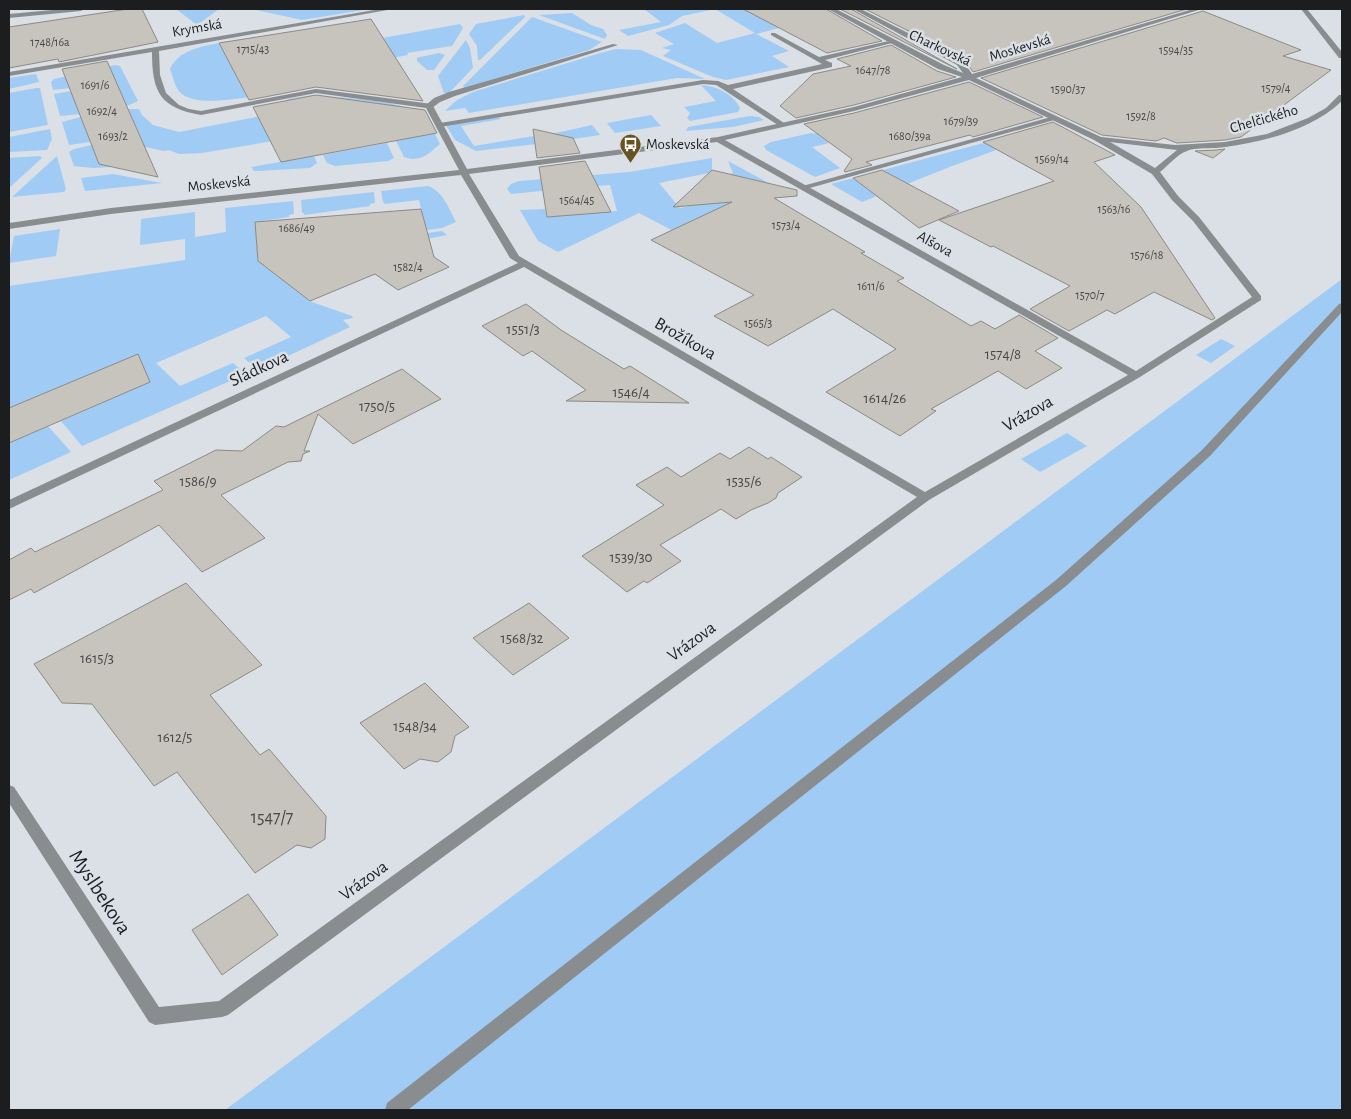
<svg xmlns="http://www.w3.org/2000/svg" width="1351" height="1119" viewBox="0 0 1351 1119" font-family="'Alegreya Sans',sans-serif">
  <style>
    .green { fill: #a0cbf4 }
    .building { fill: #c7c4bd; stroke: #8d8a83 }
    .lines { fill: none; stroke-linecap: round; stroke-linejoin: round }
    .service { fill: #8a8d8f; fill-rule: evenodd }
    .minor { fill: #8a8d8f; fill-rule: evenodd }
    .labels { text-anchor: middle; dominant-baseline: central; stroke-width: 5; stroke-linejoin: round; paint-order: stroke }
    .far-number-label { font-size: 12px; fill: #464746 }
    .far-street-label { font-size: 15px; fill: #1b1d1f; stroke: #dae0e6 }
    .far-poi-label { font-size: 15px; fill: #1b1d1f; stroke: #dae0e6; text-anchor: start }
    .number-label { font-size: 15px; fill: #464746 }
    .street-label { font-size: 18px; fill: #1b1d1f; stroke: #dae0e6 }
    .near-number-label { font-size: 18px; fill: #464746 }
    .near-street-label { font-size: 21px; fill: #1b1d1f; stroke: #dae0e6 }
  </style>
  <rect width="100%" height="100%" fill="#dae0e6"/>
  <g class="green">
    <polygon points="176,9 219,9 197,25"/>
    <polygon points="252,9 370,9 302,20"/>
    <polygon points="644,9 744,9 779,28 756,34 789,51 772,56 789,67 726,80 713,77 663,56 671,50 662,48 674,44 655,33 685,23 717,43 755,33 715,9 682,16 669,25 628,36 619,30 661,22"/>
    <polygon points="572,13 591,25 603,29 607,35 605,39 539,15"/>
    <polygon points="524,15 525,17 480,60 478,60 477,46 469,34 476,24"/>
    <polygon points="532,17 602,42 589,50 464,88 463,86"/>
    <polygon points="460,24 463,28 452,46 407,53 408,55 392,58 377,39"/>
    <polygon points="466,40 470,48 473,68 449,93 444,93 438,76"/>
    <path d="M219,43L232,67L315,83C286,89 204,112 182,94C175,89 173,76 170,69C179,50 200,47 219,43Z"/>
    <polygon points="616,49 641,50 705,79 677,78 469,113 465,108 445,111 457,100 473,92 597,54"/>
    <polygon points="439,53 445,55 434,70 427,70 417,61 417,58 420,57"/>
    <polygon points="115,65 120,66 138,101 127,106 112,74 70,88 53,90 51,82 54,79"/>
    <polygon points="36,74 39,82 9,89 9,78"/>
    <path d="M701,85C717,86 733,94 740,108L738,112L690,121L687,118L690,113L684,107L716,101Z"/>
    <polygon points="36,88 40,88 48,125 9,132 9,93"/>
    <polygon points="72,91 80,114 60,116 54,94"/>
    <path d="M313,95C340,98 401,99 422,115C430,121 435,135 440,144C429,154 419,163 404,157L396,141L414,137L404,119L202,153L179,154L169,150L164,151L145,147L128,109H139L142,115L153,125L179,132L291,110L286,102L288,99Z"/>
    <polygon points="651,115 661,126 615,133 607,123"/>
    <polygon points="750,116 759,117 764,120 733,127 686,131 688,127"/>
    <polygon points="81,117 90,142 69,145 62,122"/>
    <polygon points="498,117 501,119 461,126 474,146 540,135 545,143 476,151 455,140 446,125"/>
    <polygon points="592,125 600,135 553,142 547,135"/>
    <polygon points="1047,126 1055,129 952,166 862,202 831,184"/>
    <polygon points="50,129 52,139 47,150 9,152 9,137"/>
    <polygon points="811,133 817,134 829,143 812,147 840,168 815,177 766,150 764,146 771,142"/>
    <polygon points="387,143 394,158 388,161 335,166 327,163 323,155"/>
    <polygon points="92,145 95,153 105,151 113,167 93,168 74,166 69,152 74,149"/>
    <polygon points="40,156 42,158 9,188 9,158"/>
    <polygon points="57,156 66,189 64,192 12,197"/>
    <polygon points="314,156 317,163 310,168 259,171 254,171 251,167"/>
    <polygon points="712,158 712,170 709,173 659,183 680,208 742,196 724,176 733,173 728,161 776,187 685,237 639,213 558,252 538,241 520,210 545,209 547,217 617,211 610,185 583,187 580,176 629,172"/>
    <polygon points="113,174 162,183 85,191 81,178"/>
    <polygon points="570,177 571,188 511,194 507,189 511,184 519,181"/>
    <path d="M428,186C443,191 449,209 456,222L442,228L387,235L425,224L419,200L385,204L383,202L381,191Z"/>
    <polygon points="374,192 375,203 370,204 370,206 304,215 304,213 302,213 301,200"/>
    <polygon points="293,201 294,214 289,215 289,217 255,222 295,251 442,231 447,235 323,259 296,289 309,301 352,316 353,318 343,320 350,327 258,370 244,358 291,337 266,316 156,363 180,386 233,363 246,374 82,446 61,421 116,397 93,373 9,408 9,286 185,260 185,239 140,245 141,219 195,212 195,237 226,232 225,208"/>
    <polygon points="60,229 56,256 9,263 14,236"/>
    <polygon points="1342,279 1342,1110 225,1110 1264,337"/>
    <polygon points="1221,339 1235,346 1211,363 1196,355"/>
    <polygon points="48,426 71,452 9,480 9,443"/>
    <polygon points="1067,433 1087,446 1040,472 1021,459"/>
  </g>
  <g class="building">
    <polygon points="128,9 142,9 158,42 59,62 58,59 9,68 9,27"/>
    <polygon points="743,9 826,9 882,41 827,53"/>
    <polygon points="840,9 851,9 957,69 945,63"/>
    <polygon points="865,9 1187,9 973,72 964,59"/>
    <polygon points="1203,11 1301,50 1283,56 1331,70 1241,137 1225,140 1177,143 1164,138 1156,141 1102,135 981,78"/>
    <polygon points="371,19 423,101 316,87 249,100 219,43"/>
    <polygon points="891,45 937,71 956,77 854,105 796,118 780,106 813,74 851,66 837,59"/>
    <polygon points="107,61 128,109 158,177 99,164 62,69"/>
    <polygon points="969,82 1043,117 973,137 970,135 866,162 872,165 845,172 844,171 852,159 804,124 854,113"/>
    <polygon points="316,95 425,110 437,133 281,162 253,107"/>
    <polygon points="1053,122 1115,155 1094,162 1141,207 1215,318 1212,320 1154,292 1115,314 1107,310 1069,331 1030,309 1070,286 993,246 991,247 939,220 1054,181 983,142"/>
    <polygon points="533,129 573,138 580,153 537,158"/>
    <polygon points="1225,149 1213,158 1195,151 1216,150"/>
    <polygon points="585,161 611,212 547,217 539,167"/>
    <polygon points="712,170 797,190 797,196 774,198 865,252 861,253 904,278 897,281 971,326 981,321 995,329 1019,315 1058,338 1035,351 1062,368 1026,389 998,371 931,409 936,411 900,436 826,392 896,349 833,309 768,346 714,316 754,295 651,240 732,202 673,207"/>
    <polygon points="882,170 959,211 919,228 853,178"/>
    <polygon points="421,209 434,257 449,267 398,290 375,274 310,301 258,261 255,222"/>
    <polygon points="526,304 561,330 624,369 630,366 689,403 566,401 586,390 532,351 523,356 482,326"/>
    <polygon points="138,354 150,382 9,443 9,408"/>
    <polygon points="402,369 441,399 353,444 318,414 304,451 310,451 303,454 301,461 288,462 221,495 265,538 202,572 159,525 34,593 31,589 9,600 9,560 31,548 35,552 163,490 154,481 216,450 242,451 276,426 284,427"/>
    <polygon points="749,447 768,459 771,457 802,477 778,493 776,498 768,503 751,510 736,519 721,509 660,545 681,561 647,583 644,581 627,592 582,556 664,505 636,485 667,467 681,477 720,453 730,459"/>
    <polygon points="186,583 262,665 210,695 260,755 269,749 326,816 325,839 311,848 297,845 255,873 177,772 154,786 92,704 62,703 34,664"/>
    <polygon points="529,603 569,638 513,675 473,638"/>
    <polygon points="425,683 469,727 455,736 451,752 438,762 420,759 404,769 360,723"/>
    <polygon points="248,894 278,935 222,975 192,930"/>
  </g>
  <g class="lines">
    <g class="service">
      <polygon points="771,33 775,33 819,57 893,40 896,42 825,60 832,63 832,67 733,89 784,123 785,125 781,127 721,88 716,85 703,84 440,127 436,125 440,123 703,80 718,81 728,85 822,64 771,35"/>
      <polygon points="613,44 618,45 455,96 440,102 432,108 425,106 434,98 449,92"/>
      <polygon points="1051,117 1058,119 806,189 799,187"/>
      <polygon points="1342,303 1342,312 1210,456 1066,586 408,1110 385,1110 387,1103 1056,580 1202,450 1339,304"/>
    </g>
    <g class="minor">
      <polygon points="63,9 84,9 81,11 9,18 9,14"/>
      <path d="M380,9H393L159,51L160,75L166,93L179,105L189,109L201,111L316,89L432,104L467,169L718,137L854,107L962,77L938,69L828,9H836L944,65L963,73L957,65L853,9H861L963,61L972,74L1193,9H1202L976,78L1101,137L1175,145L1225,142L1267,134L1308,118L1326,108L1339,95H1342V101C1311,130 1267,141 1225,147C1215,149 1195,147 1187,151C1177,154 1168,166 1160,172L1178,196L1199,217L1261,296V300L1140,377L929,500L228,1015L222,1017L155,1025L149,1022L9,803V785L14,787L159,1007L219,1001L917,497L524,267L9,509V500L518,263L510,258L461,175L111,214L9,229V223L111,208L459,170L426,108L316,93L201,115C160,108 152,92 152,52L9,76V72ZM969,80L1094,140L1152,174L1172,200L1193,221L1252,297L1136,371L725,140L854,111ZM717,142L1128,375L925,492L519,256L469,174ZM1110,142L1177,150L1155,168Z"/>
      <polygon points="1301,9 1307,9 1342,52 1342,58 1339,58"/>
    </g>
  </g>
  <defs>
    <symbol id="bus-pin" viewBox="-11 -11 22 30"><path d="M0 17L-7.5 6A9.5 9.5 0 1 1 7.5 6Z" fill="#685221" stroke="#dae0e6"/><path d="M-5-6H5V4H4V6H2V4H-2V6H-4V4H-5ZM-3.5-4V0h7V-4ZM-3.5 1.2v1.5H-2V1.2ZM2 1.2v1.5H3.5V1.2Z" fill="#fff"/></symbol>
  </defs>
  <g fill-rule="evenodd">
    <use href="#bus-pin" x="618" y="132" width="25" height="34"/>
  </g>
  <g class="labels">
    <g class="far-number-label">
      <text x="50" y="42">1748/16a</text>
      <text x="253" y="49">1715/43</text>
      <text x="1176" y="50">1594/35</text>
      <text x="873" y="70">1647/78</text>
      <text x="95" y="85">1691/6</text>
      <text x="1276" y="88">1579/4</text>
      <text x="1068" y="89">1590/37</text>
      <text x="102" y="111">1692/4</text>
      <text x="1141" y="116">1592/8</text>
      <text x="961" y="121">1679/39</text>
      <text x="113" y="136">1693/2</text>
      <text x="910" y="136">1680/39a</text>
      <text x="1052" y="159">1569/14</text>
      <text x="577" y="200">1564/45</text>
      <text x="1114" y="209">1563/16</text>
      <text x="786" y="225">1573/4</text>
      <text x="297" y="228">1686/49</text>
      <text x="1147" y="255">1576/18</text>
      <text x="408" y="267">1582/4</text>
      <text x="871" y="286">1611/6</text>
      <text x="1090" y="295">1570/7</text>
      <text x="758" y="323">1565/3</text>
    </g>
    <g class="far-street-label">
      <text transform="translate(197 28) rotate(-10)">Krymská</text>
      <text transform="translate(940 48) rotate(25)">Charkovská</text>
      <text transform="translate(1020 48) rotate(-17)">Moskevská</text>
      <text transform="translate(1264 119) rotate(-16)">Chelčického</text>
      <text transform="translate(219 184) rotate(-6)">Moskevská</text>
      <text transform="translate(935 244) rotate(29)">Alšova</text>
    </g>
    <g class="far-poi-label">
      <text x="646" y="144">Moskevská</text>
    </g>
    <g class="number-label">
      <text x="523" y="329">1551/3</text>
      <text x="1003" y="354">1574/8</text>
      <text x="631" y="392">1546/4</text>
      <text x="885" y="398">1614/26</text>
      <text x="377" y="406">1750/5</text>
      <text x="198" y="481">1586/9</text>
      <text x="744" y="481">1535/6</text>
      <text x="631" y="557">1539/30</text>
      <text x="522" y="638">1568/32</text>
      <text x="97" y="658">1615/3</text>
      <text x="415" y="726">1548/34</text>
      <text x="175" y="737">1612/5</text>
    </g>
    <g class="street-label">
      <text transform="translate(685 339) rotate(30)">Brožíkova</text>
      <text transform="translate(259 369) rotate(-25)">Sládkova</text>
      <text transform="translate(1028 414) rotate(-30)">Vrázova</text>
      <text transform="translate(692 642) rotate(-36)">Vrázova</text>
      <text transform="translate(364 881) rotate(-36)">Vrázova</text>
    </g>
    <g class="near-number-label">
      <text x="272" y="818">1547/7</text>
    </g>
    <g class="near-street-label">
      <text transform="translate(100 892) rotate(57)">Myslbekova</text>
    </g>
  </g>
  <rect width="1351" height="1119" fill="none" stroke="#1b1d1f" stroke-width="20"/>
</svg>
